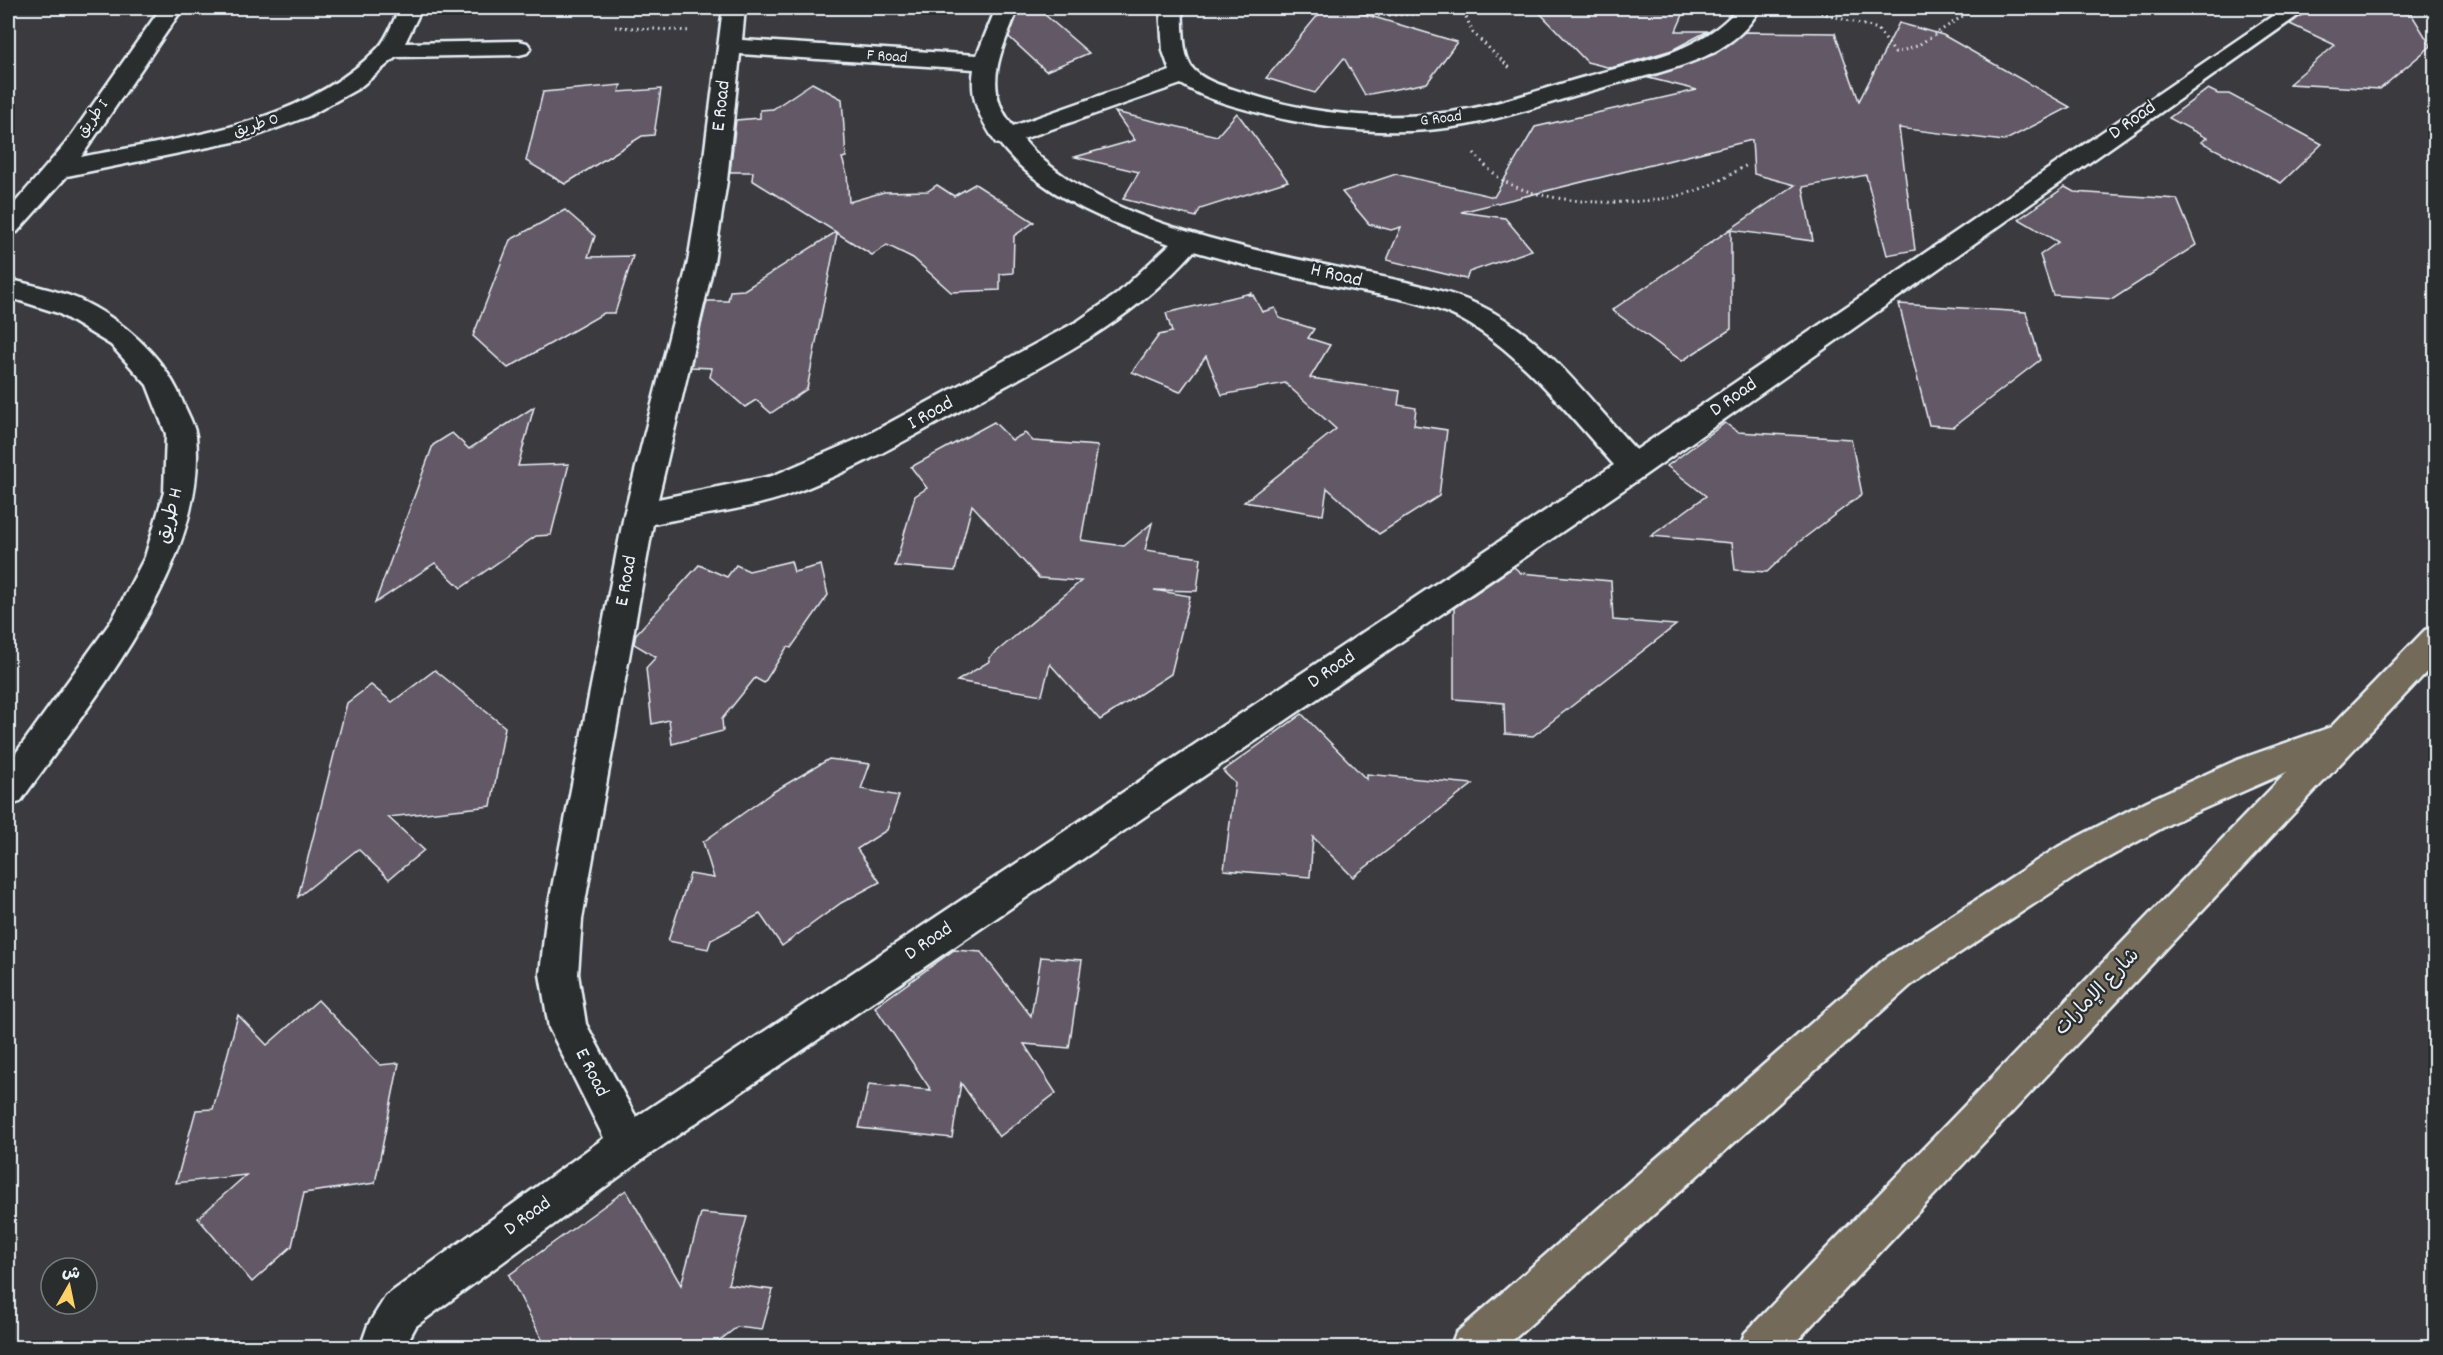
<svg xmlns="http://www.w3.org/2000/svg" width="2443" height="1355" viewBox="0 0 2443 1355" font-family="Dekko,'Playpen Sans Arabic',sans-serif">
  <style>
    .building { fill: #645866; stroke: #e8f1f8; stroke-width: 1.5 }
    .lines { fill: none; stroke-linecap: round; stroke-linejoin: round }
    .minor-casing { stroke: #e8f1f8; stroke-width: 5 }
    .highway-casing { stroke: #e8f1f8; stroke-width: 5 }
    .path { stroke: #e8f1f8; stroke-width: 3; stroke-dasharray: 1.5 4; stroke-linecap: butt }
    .minor { fill: #2a2d2e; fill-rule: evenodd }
    .highway { fill: #736b5a; fill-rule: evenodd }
    .labels { text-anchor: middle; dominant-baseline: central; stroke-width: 4.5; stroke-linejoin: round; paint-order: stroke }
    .far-street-label { font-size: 16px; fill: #e8f1f8; stroke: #2a2d2e }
    .street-label { font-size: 20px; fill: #e8f1f8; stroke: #2a2d2e }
  </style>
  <rect width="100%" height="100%" fill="#3b3a3f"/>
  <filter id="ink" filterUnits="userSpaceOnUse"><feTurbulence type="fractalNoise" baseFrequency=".0167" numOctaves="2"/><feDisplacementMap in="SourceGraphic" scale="12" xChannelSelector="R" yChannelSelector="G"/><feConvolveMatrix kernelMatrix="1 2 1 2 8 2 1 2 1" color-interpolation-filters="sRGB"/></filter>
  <g filter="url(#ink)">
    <g class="building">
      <polygon points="1020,8 1037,8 1089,53 1046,71 1009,37"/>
      <polygon points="1314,8 1344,8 1457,42 1427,83 1365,95 1344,58 1315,93 1266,78 1318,15"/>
      <polygon points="1535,8 1686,8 1676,31 1708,31 1672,50 1611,68 1587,62"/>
      <polygon points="2311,8 2409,10 2431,46 2380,89 2289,84 2335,45 2290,24"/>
      <polygon points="1899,23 1943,35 2070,107 2004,141 1899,128 1915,250 1887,255 1866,175 1803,187 1813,241 1731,230 1731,329 1682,361 1612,310 1795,185 1754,174 1752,140 1461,212 1505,218 1532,250 1469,272 1466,279 1387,260 1401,227 1391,230 1369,224 1342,192 1396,174 1494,197 1535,127 1697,90 1649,78 1715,54 1745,32 1835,33 1859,101"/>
      <polygon points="812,83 842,99 846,157 842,158 847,174 849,202 884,192 928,191 937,185 954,196 975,184 1034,222 1014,236 1013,273 1000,274 1000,290 951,292 913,258 887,245 872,255 837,233 807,389 771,413 756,400 745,407 710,377 712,368 691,367 707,301 728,301 730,291 744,290 836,232 752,180 753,172 730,172 736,120 760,118 760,110 773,109"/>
      <polygon points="621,85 619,92 661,89 654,135 642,136 565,184 526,161 543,92"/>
      <polygon points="2208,89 2218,94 2229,94 2322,144 2281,183 2201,142 2207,138 2169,118"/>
      <polygon points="1115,112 1217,136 1237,113 1288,181 1200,209 1196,217 1123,199 1139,172 1075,157 1135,140"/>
      <polygon points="2065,187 2074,192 2177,199 2196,245 2113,299 2053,295 2040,255 2058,242 2019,219"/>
      <polygon points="565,210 595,236 588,257 633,256 615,313 604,313 508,368 473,336 510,240"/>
      <polygon points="1251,293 1249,295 1253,295 1262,312 1275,308 1279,318 1314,329 1308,338 1330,345 1310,378 1400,391 1398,405 1416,408 1414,425 1447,430 1439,496 1379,534 1327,488 1323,515 1244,502 1336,429 1285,383 1222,395 1206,356 1180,392 1132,372 1159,335 1172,332 1166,313"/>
      <polygon points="1899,304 2026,312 2040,360 1953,427 1929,425"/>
      <polygon points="534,407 518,466 569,464 551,535 536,536 461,588 435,563 375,603 433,445 452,433 469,449"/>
      <polygon points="994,422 1012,440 1025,433 1033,441 1098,446 1081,540 1124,546 1152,523 1145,550 1201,558 1197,591 1154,590 1190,596 1171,674 1100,720 1050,664 1042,695 957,681 990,661 989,658 1081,581 1039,578 972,505 955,571 895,566 915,496 927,488 911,467"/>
      <polygon points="1725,423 1738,432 1851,439 1862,494 1799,542 1767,572 1735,570 1732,543 1651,536 1706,496 1667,466"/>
      <polygon points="791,561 794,572 821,565 828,595 791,648 787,647 764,683 755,678 722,719 723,731 672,744 669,720 652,724 646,668 656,657 634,644 636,634 699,565 727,577 736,565 749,571"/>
      <polygon points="1514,567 1521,573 1611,581 1613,620 1676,625 1533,736 1505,734 1504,703 1454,699 1454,608"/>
      <polygon points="435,670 505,727 491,806 388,817 424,850 389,879 358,849 298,897 347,703 371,685 392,702"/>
      <polygon points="1302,714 1367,780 1367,774 1473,784 1353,877 1313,837 1310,877 1224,870 1235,783 1223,771"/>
      <polygon points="829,759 870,764 861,789 899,796 887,830 857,849 880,882 841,903 782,946 760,914 711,940 708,949 668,941 690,874 714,878 703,842 773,792"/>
      <polygon points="954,950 981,952 1031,1016 1041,957 1082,960 1069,1048 1024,1044 1056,1093 999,1137 961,1083 952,1138 859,1128 869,1084 931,1090 875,1007"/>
      <polygon points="318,1000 380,1065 399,1063 375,1183 304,1193 292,1246 252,1282 198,1218 246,1175 176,1183 196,1110 213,1109 238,1015 267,1045"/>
      <polygon points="626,1190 681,1285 701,1213 747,1217 728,1284 773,1290 762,1330 737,1327 715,1344 717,1347 546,1347 509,1275"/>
    </g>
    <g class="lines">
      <defs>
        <g id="minor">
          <path d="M161,8H183L81,157C183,137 302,126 378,48C388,38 393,20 400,8H422L405,43L519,41L527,43L531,48L527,53L519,55L396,57L359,88L309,116L248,139L67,176L17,232L8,235V211L66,143Z"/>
          <path d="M723,8H745L742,40L977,55L996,8H1018C1003,49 980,86 1013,126L1170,71L1163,51L1160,8H1182C1184,26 1181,56 1194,70C1206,83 1231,88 1248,94C1317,116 1397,123 1469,109C1512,101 1553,85 1596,74C1647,60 1702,51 1738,8H1760C1733,60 1662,71 1611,85C1563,98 1515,116 1466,125C1401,137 1330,131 1266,115C1238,107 1206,100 1181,84L1023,139C1090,222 1258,251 1359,272C1400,281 1443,288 1481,306C1544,336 1590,401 1636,450L2284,8H2309L1645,475L643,1159L416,1326L404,1348H360L368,1325L386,1296L604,1138L549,1028L540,974L546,919L624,515L688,262L701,181ZM740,54L974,69C969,100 981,119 996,143L1000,144C1043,198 1107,221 1170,244L1117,294L1078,321L865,436L772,476L658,499L714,262L727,181ZM1194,251C1242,265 1291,277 1340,287C1383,296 1433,301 1471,325C1528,361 1570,416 1614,465L636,1117L586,1024L578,974L582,919L653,524C695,515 746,510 786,496C852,472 913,436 974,403C1058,357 1129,324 1194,251Z"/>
          <path d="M8,279C31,285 56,290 78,299C121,319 162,354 181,398C185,409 194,423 196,436C209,564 90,703 20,802L8,806V764L112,620L145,557L164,492L166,434L147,385L111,345L58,313L8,297Z"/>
        </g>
        <polygon id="highway" points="2436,627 2436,662 1790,1348 1739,1348 1745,1333 2287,772 2171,823 2084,871 1911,985 1504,1348 1450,1348 1456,1333 1885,959 2058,847 2147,801 2237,760 2331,727 2425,630"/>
      </defs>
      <use href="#minor" class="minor-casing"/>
      <use href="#highway" class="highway-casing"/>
      <g class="path">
        <polyline points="1468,8 1464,12 1473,33 1511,69"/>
        <polyline points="1805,8 1878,29 1895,53 1917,46 1975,8"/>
        <polyline points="1367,16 1464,12"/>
        <polyline points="615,27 691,31"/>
        <path d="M1474,153C1483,163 1492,174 1504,181C1547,206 1638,207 1685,194C1707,188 1727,177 1747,165"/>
      </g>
      <use href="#minor" class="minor"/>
      <use href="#highway" class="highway"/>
    </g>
  </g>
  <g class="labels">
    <g class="far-street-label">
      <text transform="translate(887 57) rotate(4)">F Road</text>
      <text transform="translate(93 119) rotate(-55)">طريق I</text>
      <text transform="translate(1441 119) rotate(-7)">G Road</text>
      <text transform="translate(256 126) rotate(-18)">طريق O</text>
    </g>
    <g class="street-label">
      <text transform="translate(722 106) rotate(-84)">E Road</text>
      <text transform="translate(2133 121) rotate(-35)">D Road</text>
      <text transform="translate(1336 276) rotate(13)">H Road</text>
      <text transform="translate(1734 398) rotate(-35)">D Road</text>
      <text transform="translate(931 414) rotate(-29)">I Road</text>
      <text transform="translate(171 516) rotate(-76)">طريق H</text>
      <text transform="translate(627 581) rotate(-80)">E Road</text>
      <text transform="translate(1332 670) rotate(-34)">D Road</text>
      <text transform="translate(929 942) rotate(-34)">D Road</text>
      <text transform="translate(2098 993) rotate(-46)">شارع الإمارات</text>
      <text transform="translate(591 1073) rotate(63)">E Road</text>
      <text transform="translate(528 1217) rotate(-36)">D Road</text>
    </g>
  </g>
  <rect width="2443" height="1355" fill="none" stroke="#2a2d2e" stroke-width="30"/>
  <rect x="15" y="15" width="2413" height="1325" fill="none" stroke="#e8f1f8" stroke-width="2" filter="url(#ink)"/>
  <g transform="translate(69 1286) rotate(9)"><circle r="28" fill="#2a2d2e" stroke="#767b7f" stroke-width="1.5"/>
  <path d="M0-4.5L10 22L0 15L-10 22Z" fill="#ffd166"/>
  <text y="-9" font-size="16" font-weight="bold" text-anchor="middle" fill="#e8f1f8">ش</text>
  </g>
</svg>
